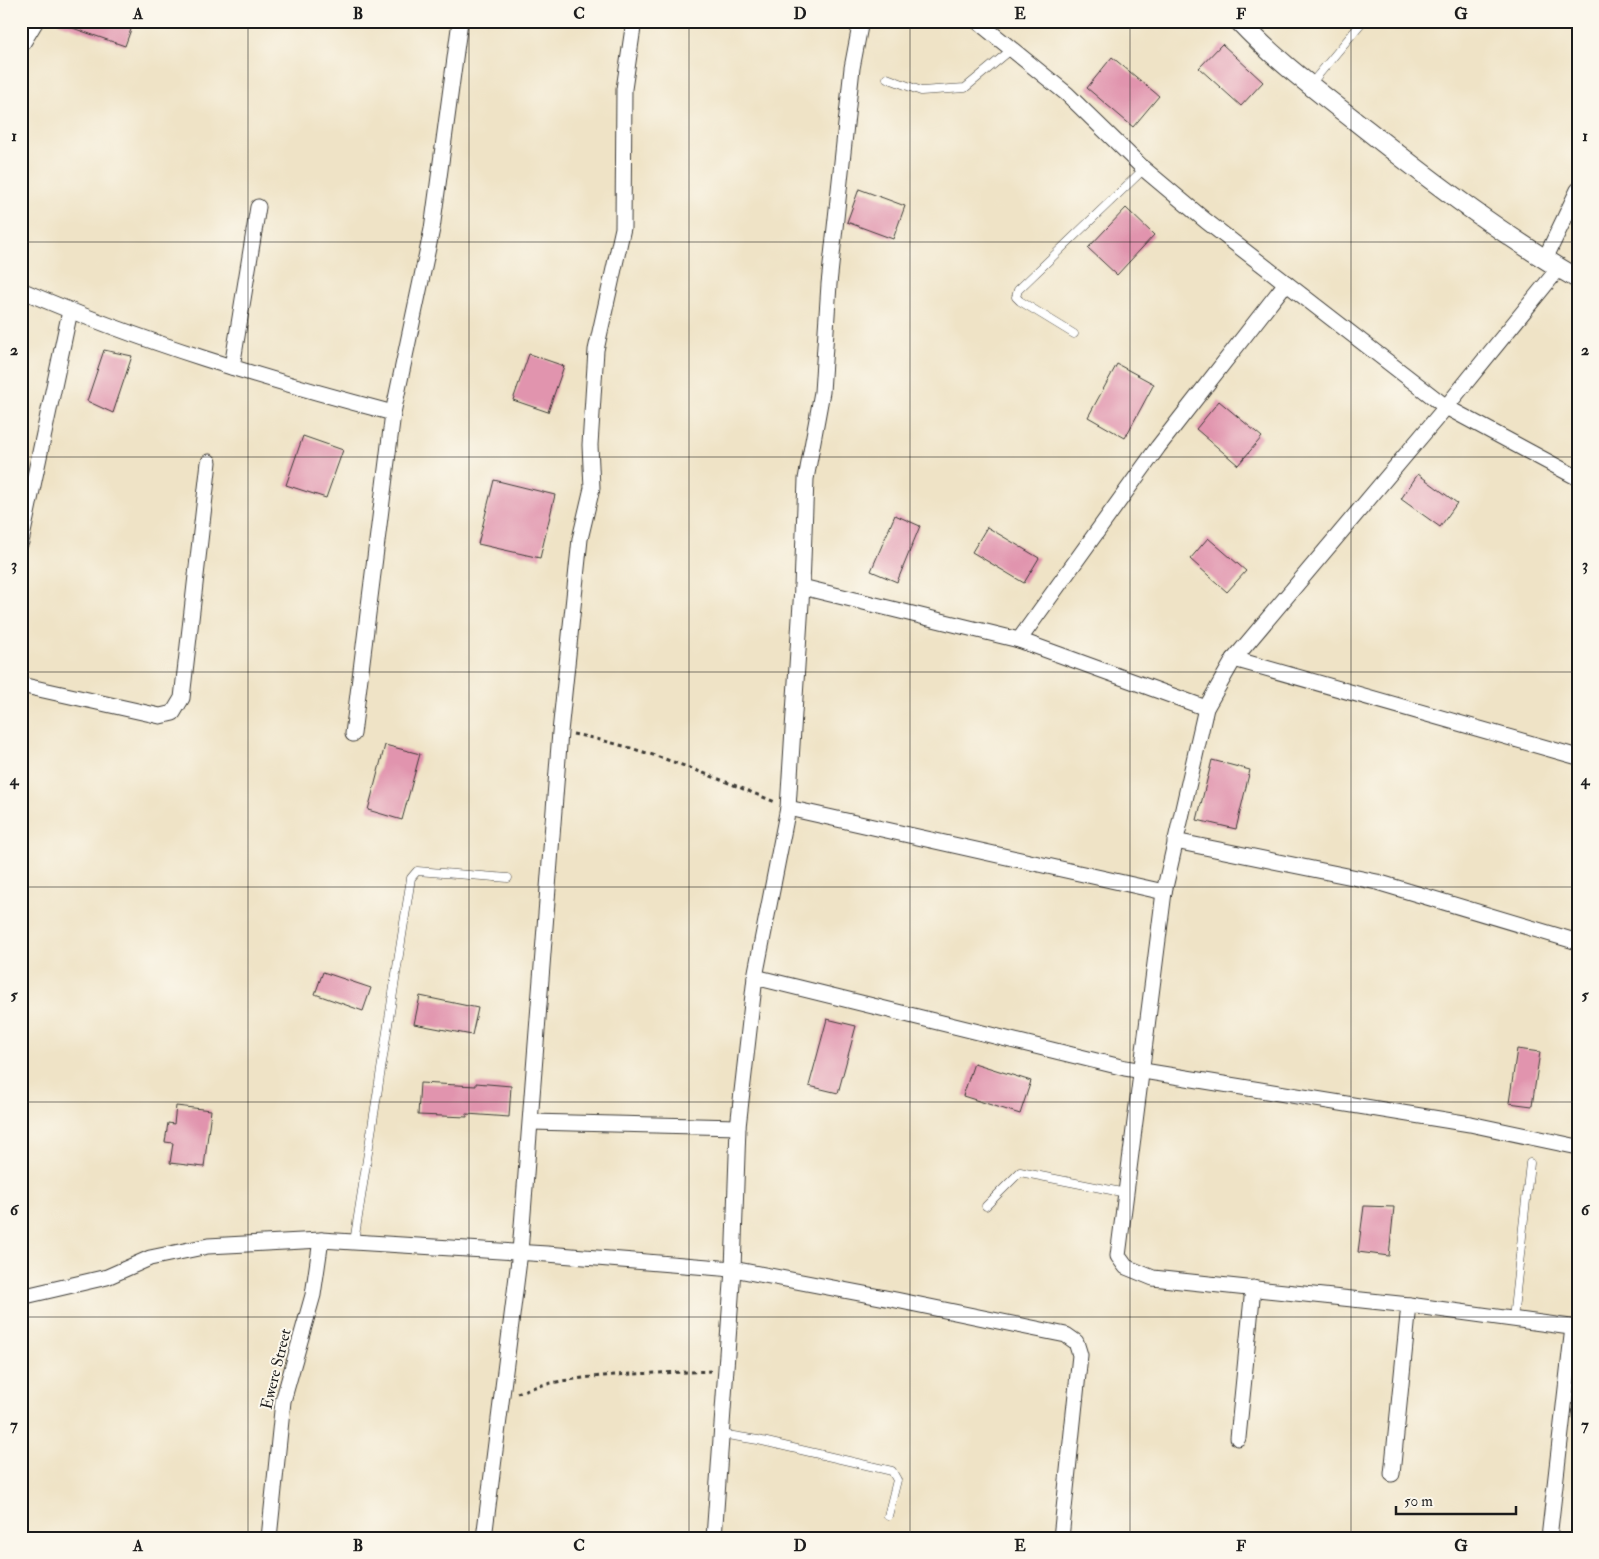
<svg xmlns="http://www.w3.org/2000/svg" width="1599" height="1559" viewBox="0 0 1599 1559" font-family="'IM FELL Double Pica',serif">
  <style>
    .building { fill: #e194ae }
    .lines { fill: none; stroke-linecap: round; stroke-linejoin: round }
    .service-casing { stroke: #3c3a36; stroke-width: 9 }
    .minor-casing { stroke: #3c3a36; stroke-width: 17 }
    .tertiary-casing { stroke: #3c3a36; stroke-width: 21 }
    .path { stroke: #3c3a36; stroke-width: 3; stroke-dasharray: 4 4; stroke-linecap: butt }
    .service { stroke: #fff; stroke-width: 8 }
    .minor { stroke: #fff; stroke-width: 15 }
    .tertiary { stroke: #fff; stroke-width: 19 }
    .grid { fill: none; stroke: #1c1c1c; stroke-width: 1; stroke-opacity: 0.55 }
    .labels { text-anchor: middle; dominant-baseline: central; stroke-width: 4; stroke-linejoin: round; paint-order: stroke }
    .street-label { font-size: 16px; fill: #1c1c1c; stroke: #fbf7ec }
    .neatline { fill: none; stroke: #1c1c1c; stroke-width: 2 }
    .grid-label { font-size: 16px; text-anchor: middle; font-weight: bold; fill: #1c1c1c }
  </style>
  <rect width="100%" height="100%" fill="#fbf7ec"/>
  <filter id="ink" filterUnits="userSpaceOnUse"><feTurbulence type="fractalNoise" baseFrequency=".02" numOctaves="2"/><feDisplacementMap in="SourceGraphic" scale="10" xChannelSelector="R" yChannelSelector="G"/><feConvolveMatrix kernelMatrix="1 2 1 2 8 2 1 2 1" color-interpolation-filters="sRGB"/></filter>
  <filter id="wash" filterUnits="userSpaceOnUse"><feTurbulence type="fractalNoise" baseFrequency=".0096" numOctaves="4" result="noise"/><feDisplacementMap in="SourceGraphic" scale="20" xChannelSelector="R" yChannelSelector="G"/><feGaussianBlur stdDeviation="1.12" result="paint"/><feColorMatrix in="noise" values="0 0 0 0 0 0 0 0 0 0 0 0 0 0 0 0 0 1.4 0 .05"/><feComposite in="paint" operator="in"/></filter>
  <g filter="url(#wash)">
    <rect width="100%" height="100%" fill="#efe3c6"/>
    <g id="blocks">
      <g class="building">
        <polygon points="59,21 134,21 125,46 58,23"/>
        <polygon points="1222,44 1263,82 1241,106 1199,68"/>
        <polygon points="1112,57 1159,96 1133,127 1087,88"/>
        <polygon points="859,189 905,206 893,239 847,222"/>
        <polygon points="1126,208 1154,235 1117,275 1088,248"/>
        <polygon points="104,350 132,356 113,413 87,401"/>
        <polygon points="529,354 564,366 548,412 513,400"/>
        <polygon points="1117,364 1154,384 1125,438 1088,417"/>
        <polygon points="1219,401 1262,437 1238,465 1196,429"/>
        <polygon points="303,436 343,450 326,498 286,485"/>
        <polygon points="1418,474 1457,503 1440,527 1401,499"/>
        <polygon points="494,480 555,495 540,558 478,544"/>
        <polygon points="895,515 920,526 897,582 871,571"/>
        <polygon points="987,527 1039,558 1024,583 972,552"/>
        <polygon points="1208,538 1246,571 1227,592 1190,559"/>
        <polygon points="385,745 420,754 402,820 368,810"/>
        <polygon points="1212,760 1250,770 1236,829 1197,820"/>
        <polygon points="323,972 371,988 363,1011 315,994"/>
        <polygon points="420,996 478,1008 472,1035 414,1024"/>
        <polygon points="827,1019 856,1026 838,1093 809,1086"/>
        <polygon points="1517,1049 1540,1052 1532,1106 1509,1103"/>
        <polygon points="974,1063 1031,1081 1020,1114 963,1096"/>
        <polygon points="420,1083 476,1086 476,1083 511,1086 509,1117 467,1114 467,1117 418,1115"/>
        <polygon points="176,1106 211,1110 204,1167 170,1163 173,1143 165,1142 168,1123 174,1124"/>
        <polygon points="1364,1206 1394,1207 1389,1256 1358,1252"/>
      </g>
    </g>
  </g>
  <g filter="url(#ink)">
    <use href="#blocks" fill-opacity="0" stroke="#3c3a36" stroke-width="1"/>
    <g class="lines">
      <defs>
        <g id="service">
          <polyline points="887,78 921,91 965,88 1012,49"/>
          <polyline points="1310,85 1363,21"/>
          <polyline points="1074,334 1020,301 1016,297 1018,290 1144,169"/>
          <polyline points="986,1206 1020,1172 1126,1193"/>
          <polyline points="354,1242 411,878 417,871 508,878"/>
          <polyline points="1513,1319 1530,1163"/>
          <polyline points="721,1434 758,1440 892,1471 897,1480 888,1516"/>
        </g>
        <g id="minor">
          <polyline points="861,21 852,68 829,284 822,392 806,479 802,587 1019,640 1206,708"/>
          <polyline points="977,21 1067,94 1144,169 1206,221 1446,407 1578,478"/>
          <polyline points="21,46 36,21"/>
          <polyline points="1545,259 1578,190"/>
          <polyline points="1559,268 1446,407 1234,659 1206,708 1164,892 1118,1256 1126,1267 1153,1278 1409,1305 1578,1328"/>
          <path d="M21,290C141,342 267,380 393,413"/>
          <polyline points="232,367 258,207"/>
          <polyline points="21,542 70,311"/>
          <polyline points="1019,640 1158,447 1286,283"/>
          <polyline points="1234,659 1578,757"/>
          <polyline points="21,685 160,716 173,713 182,698 209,462"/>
          <polyline points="353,734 393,413 432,229 460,21"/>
          <polyline points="788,808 1164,892"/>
          <polyline points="1175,841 1377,882 1578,942"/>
          <polyline points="755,977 1125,1068 1470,1124 1578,1147"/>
          <polyline points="531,1122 738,1127"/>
          <polyline points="21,1297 107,1277 150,1258 208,1246 321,1240 547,1254 733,1269 896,1300 1066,1335 1076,1342 1080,1355 1061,1538"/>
          <polyline points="1238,1438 1253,1288"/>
          <polyline points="1392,1474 1409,1305"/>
          <polyline points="269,1538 283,1401 313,1295 321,1240"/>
          <polyline points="484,1538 520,1252 560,732 580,539 592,488 590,445 596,350 623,228 624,89 634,21"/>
          <polyline points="714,1538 733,1269 738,1127 755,977 788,808 802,587"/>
          <polyline points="1549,1538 1573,1327"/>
        </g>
        <path id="tertiary" d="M1239,21C1277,62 1323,95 1367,130C1434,183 1504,236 1578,279"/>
      </defs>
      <use href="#service" class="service-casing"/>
      <use href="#minor" class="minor-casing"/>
      <use href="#tertiary" class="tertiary-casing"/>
      <g class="path">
        <path d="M573,734C642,747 710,775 775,802"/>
        <path d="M517,1393C570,1372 654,1374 712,1371"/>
      </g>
      <use href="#service" class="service"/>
      <use href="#minor" class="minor"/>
      <use href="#tertiary" class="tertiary"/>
    </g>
  </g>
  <path class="grid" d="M248,21V1538M469,21V1538M689,21V1538M910,21V1538M1130,21V1538M1351,21V1538M21,242H1578M21,457H1578M21,672H1578M21,887H1578M21,1102H1578M21,1317H1578"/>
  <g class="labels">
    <g class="street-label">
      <text transform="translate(276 1369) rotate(-76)">Ewere Street</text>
    </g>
  </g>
  <rect width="1599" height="1559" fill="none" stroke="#fbf7ec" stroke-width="55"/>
  <path d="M1396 1506v8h120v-8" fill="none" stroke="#1c1c1c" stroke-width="2.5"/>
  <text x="1404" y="1506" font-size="15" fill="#1c1c1c" stroke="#fbf7ec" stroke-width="4" paint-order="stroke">50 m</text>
  <rect x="28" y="28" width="1544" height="1504" class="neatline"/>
  <g class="grid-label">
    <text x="138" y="19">A</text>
    <text x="358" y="19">B</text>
    <text x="579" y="19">C</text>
    <text x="800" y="19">D</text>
    <text x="1020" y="19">E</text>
    <text x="1241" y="19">F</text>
    <text x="1461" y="19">G</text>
    <text x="14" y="141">1</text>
    <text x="1585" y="141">1</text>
    <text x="14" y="355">2</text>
    <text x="1585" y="355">2</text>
    <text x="14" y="570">3</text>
    <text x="1585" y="570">3</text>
    <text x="14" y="785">4</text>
    <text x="1585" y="785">4</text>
    <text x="14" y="1000">5</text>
    <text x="1585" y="1000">5</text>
    <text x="14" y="1215">6</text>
    <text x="1585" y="1215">6</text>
    <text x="14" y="1430">7</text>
    <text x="1585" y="1430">7</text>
    <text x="138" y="1551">A</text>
    <text x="358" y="1551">B</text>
    <text x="579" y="1551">C</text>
    <text x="800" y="1551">D</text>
    <text x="1020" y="1551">E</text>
    <text x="1241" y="1551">F</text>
    <text x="1461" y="1551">G</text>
  </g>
</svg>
